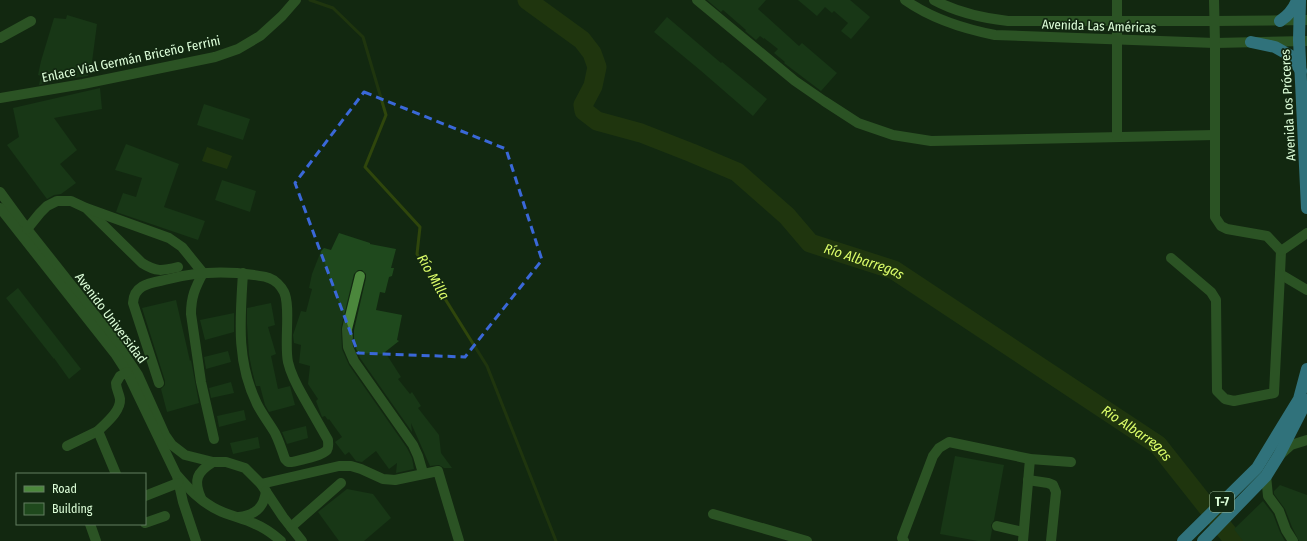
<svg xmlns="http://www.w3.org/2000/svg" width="1307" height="541" viewBox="0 0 1307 541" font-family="'Fira Sans Condensed',sans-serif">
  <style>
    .water { fill: #2f460c }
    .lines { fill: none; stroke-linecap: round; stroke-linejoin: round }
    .stream { stroke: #2f460c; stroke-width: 3 }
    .river { stroke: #2f460c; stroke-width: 19 }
    .building { fill: #1f491d }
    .minor { stroke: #4b873c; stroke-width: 10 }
    .highway { stroke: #56cdfc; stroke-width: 12 }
    .marked { fill: none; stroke: #3a68d8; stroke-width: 3; stroke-dasharray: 8 5; stroke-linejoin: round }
    .labels { text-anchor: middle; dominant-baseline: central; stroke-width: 3.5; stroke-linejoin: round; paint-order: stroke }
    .shield { fill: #122811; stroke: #a0be9d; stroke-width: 1 }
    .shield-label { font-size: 12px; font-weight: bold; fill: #ddfed9 }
    .street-label { font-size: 13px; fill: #ddfed9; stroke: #122811 }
    .water-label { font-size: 14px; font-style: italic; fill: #dbfc69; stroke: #122811 }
  </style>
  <rect width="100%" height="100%" fill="#122811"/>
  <polygon class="water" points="207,147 232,156 227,169 202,161"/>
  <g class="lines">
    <polyline class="stream" points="310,0 333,8 363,37 386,115 365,167 420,227 417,254 487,366 556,541"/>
    <path class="river" id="s1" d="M527,0L582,40L592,53L597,67L593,86L583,105L584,111L597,121L641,133L692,153L737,172L787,216L810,243L894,270L1158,445L1234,541"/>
  </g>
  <g class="building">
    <polygon points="707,0 766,0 758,9 799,46 802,43 837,73 821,91 784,63 785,62 774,53 778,49 764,38 764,39 760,36 756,40 745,31 746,30 723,10 721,12"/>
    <polygon points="798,0 850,0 870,17 851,39 841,31 848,23 834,11 832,13 825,7 817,16"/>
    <polygon points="67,15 97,24 92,62 88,76 48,82 48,83 39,85 41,76 38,75 41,61 54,18 66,19"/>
    <polygon points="667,17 721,63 722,62 767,99 753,116 700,70 654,32"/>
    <polygon points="100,88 102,109 54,118 77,150 60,164 76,183 61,194 54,195 47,199 7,145 19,137 13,108"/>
    <polygon points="204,104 250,119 243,140 197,125"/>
    <polygon points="126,144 179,164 164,207 205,221 198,240 116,212 123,193 136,197 142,178 115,170"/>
    <polygon points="222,180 256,191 250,212 215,200"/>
    <polygon points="339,233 370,243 370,244 396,249 391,268 394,268 392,276 389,277 385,293 380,292 376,310 402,315 397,340 399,341 385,352 401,377 398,379 410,394 412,392 421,406 418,408 439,435 441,453 452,468 444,468 439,465 430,466 411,423 412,432 360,358 354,345 354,330 366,278 366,274 362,270 358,270 354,274 341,328 342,349 349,365 407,448 412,458 414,469 396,473 397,463 389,469 376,451 362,462 356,461 349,452 345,455 335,442 342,437 329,419 328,420 325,416 322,417 316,401 318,399 308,384 310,366 299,363 301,345 294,343 293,335 301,311 306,312 312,289 309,288 312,274 321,251 324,248 331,250"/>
    <polygon points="18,288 81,369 69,379 54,358 54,359 6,298"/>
    <polygon points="176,300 190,361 191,360 199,403 167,412 161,389 165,385 165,381 142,308"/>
    <polygon points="271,303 275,325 268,327 276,354 271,356 278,389 290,386 295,405 269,412 265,405 260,386 256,386 252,370 249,355 247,324 247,308"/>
    <polygon points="234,313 234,332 205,340 200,320"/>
    <polygon points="228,351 231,362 206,369 204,357"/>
    <polygon points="231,382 234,393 211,398 209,388"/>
    <polygon points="244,410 246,420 219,427 217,416"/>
    <polygon points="306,426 308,438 287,444 282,432"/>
    <polygon points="258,437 260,448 233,454 230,443"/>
    <polygon points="955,456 1004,465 994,520 991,525 992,530 990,541 978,541 940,534"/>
    <polygon points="1280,485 1307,495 1307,541 1299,541 1292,527 1285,509 1274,494 1274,491"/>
    <polygon points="347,489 373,494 391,518 364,541 339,541 318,512"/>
    <polygon points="1263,501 1273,514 1280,532 1285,541 1243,541 1234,529"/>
  </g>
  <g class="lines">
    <g class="minor">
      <polyline points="697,0 795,81 824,101 858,123 893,135 931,141 1215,135"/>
      <path d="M905,0C932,19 964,29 995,35L1215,43L1307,41"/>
      <path d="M934,0C958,13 982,18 1008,21H1214L1307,20"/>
      <polyline points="1214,0 1215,43 1215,217 1221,226 1227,229 1267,236 1281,251 1280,274 1307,290"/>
      <polyline points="0,38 31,21"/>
      <polyline points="0,98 83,84 215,57 238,49 260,36 282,16 296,0"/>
      <polyline points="1117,136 1117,0"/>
      <polyline points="0,192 27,229 114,339 138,375 165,435 172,445 185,455 213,462 226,462 245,468 261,484 283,517 302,541"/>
      <path d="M0,208L116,355L127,372L176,474C188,488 201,502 218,510C230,516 243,518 255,524C265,528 273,534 281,541"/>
      <path d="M88,210L142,263C156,272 162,271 178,267"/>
      <polyline points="27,229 40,213 47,206 57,201 71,201 86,208 169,238 182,247 203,273"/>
      <polyline points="1281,251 1307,233"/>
      <polyline points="1171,258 1211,292 1216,300 1217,391 1225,399 1234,401 1274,393 1280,274"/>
      <path d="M203,273C195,288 191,297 191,314L201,382L214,439"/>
      <polyline points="360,276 347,329 348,347 354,361 413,445 418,456 423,473"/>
      <path d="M159,383L133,303C134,283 153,283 169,279C196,272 226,271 254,275C258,276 264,276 269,278C275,280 281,286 284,292C291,306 284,343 288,362C291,375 297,386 304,398C312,412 320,426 328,440C328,444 329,447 327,450C322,456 300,460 292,462H288L285,459C282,450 279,441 275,433C269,423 262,414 257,404C236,361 240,320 243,273"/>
      <polyline points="67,446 98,431"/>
      <polyline points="1281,454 1291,445 1307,440"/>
      <path d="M116,474L98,431C106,423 121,411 120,399C119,393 116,389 116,383L120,376L127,372"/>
      <polyline points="177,476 183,502 196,541"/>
      <polyline points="1266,476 1268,496 1279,511 1286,530 1293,541"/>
      <polyline points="1028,480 1048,483 1053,485 1056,492 1051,541"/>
      <polyline points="261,484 339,466 351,466 361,469 383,479 395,480 438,471 459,541"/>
      <polyline points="145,496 178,483"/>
      <path d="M201,498C193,480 197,472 213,462"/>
      <polyline points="713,514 807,541"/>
      <path d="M239,517C255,515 264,508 266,491"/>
      <polyline points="145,523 165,516"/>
      <polyline points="90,524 96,541"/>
      <polyline points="997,526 1023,532"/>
      <polyline points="291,527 341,483"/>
      <polyline points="904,541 902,538 933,456 939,448 949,442 1030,459 1071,462"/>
      <polyline points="1023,541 1030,459"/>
    </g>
    <g class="highway">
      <polyline points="1300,0 1299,40 1307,208"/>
      <path d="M1280,21C1289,15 1294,9 1297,0"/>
      <polyline points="1251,42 1275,47 1291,56 1301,71"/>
      <polyline points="1183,541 1257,468 1299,399 1307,369"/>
      <polyline points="1203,541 1266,476 1279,455 1307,400"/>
    </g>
  </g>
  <path d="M0 0H1307V541H0ZM364,92L506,149L542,260L465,357L358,353L295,183Z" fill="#122811" fill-opacity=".55" fill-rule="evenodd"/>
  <path class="marked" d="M364,92L506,149L542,260L465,357L358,353L295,183Z"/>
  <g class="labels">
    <rect class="shield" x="1210" y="492" width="24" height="20" rx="3"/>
    <g class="shield-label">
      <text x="1222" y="502">T-7</text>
    </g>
    <g class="street-label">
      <text transform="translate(1099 26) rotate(2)">Avenida Las Américas</text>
      <text transform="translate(131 59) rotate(-12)">Enlace Vial Germán Briceño Ferrini</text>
      <text transform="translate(1288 105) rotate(-93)">Avenida Los Próceres</text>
      <text transform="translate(111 318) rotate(53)">Avenido Universidad</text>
    </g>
    <g class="water-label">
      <text stroke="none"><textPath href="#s1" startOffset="471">Río Albarregas</textPath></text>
      <text transform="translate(433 277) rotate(60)">Río Milla</text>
      <text stroke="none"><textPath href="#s1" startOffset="795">Río Albarregas</textPath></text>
    </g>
  </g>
  <rect x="16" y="473" width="130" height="52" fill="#122811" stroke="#637e61"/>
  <rect x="24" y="486" width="20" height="6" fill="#4b873c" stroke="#637e61"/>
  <text x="52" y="493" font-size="12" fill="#ddfed9">Road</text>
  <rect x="24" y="503" width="20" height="12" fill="#1f491d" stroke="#637e61"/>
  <text x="52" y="513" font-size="12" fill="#ddfed9">Building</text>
</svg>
